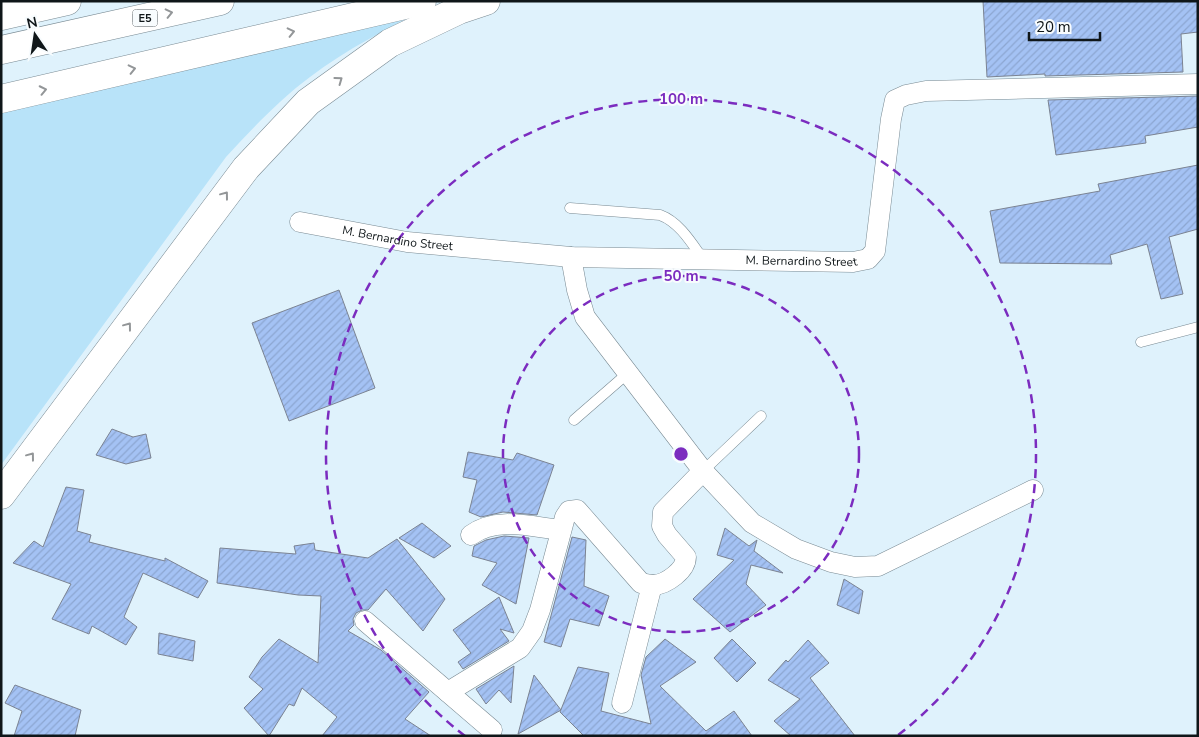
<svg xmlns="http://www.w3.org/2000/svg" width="1199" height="737" viewBox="0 0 1199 737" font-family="'Nunito Sans',sans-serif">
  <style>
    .grass { fill: #b8e3f9 }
    .building { fill: url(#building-hatch); stroke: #7b8392 }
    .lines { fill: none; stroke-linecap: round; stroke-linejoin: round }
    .service-casing { stroke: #798a93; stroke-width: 11 }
    .minor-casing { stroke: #798a93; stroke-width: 21 }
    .motorway-casing { stroke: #798a93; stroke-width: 29 }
    .service { stroke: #fff; stroke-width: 10 }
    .minor { stroke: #fff; stroke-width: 20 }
    .motorway { stroke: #fff; stroke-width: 28 }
    .oneway { stroke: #939698 }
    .ring { fill: none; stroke: #7b2cbf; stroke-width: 2.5; stroke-dasharray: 9 6 }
    .labels { text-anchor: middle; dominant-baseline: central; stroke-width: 4; stroke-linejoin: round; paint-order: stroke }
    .shield { fill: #f8fcfe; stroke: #555b5e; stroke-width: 1 }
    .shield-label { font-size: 11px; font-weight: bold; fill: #0f1619 }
    .street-label { font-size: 12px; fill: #0f1619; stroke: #f8fcfe }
    .centre { fill: #7b2cbf; stroke: #f8fcfe; stroke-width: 2.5 }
    .ring-label { font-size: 15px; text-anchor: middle; font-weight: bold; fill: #7b2cbf; stroke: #f8fcfe; stroke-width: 4; stroke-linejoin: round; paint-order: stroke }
  </style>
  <defs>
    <pattern id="building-hatch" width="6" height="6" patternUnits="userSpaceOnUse" patternTransform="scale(1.25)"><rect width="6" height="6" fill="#a4c2f4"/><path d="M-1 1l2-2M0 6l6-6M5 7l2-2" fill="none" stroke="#8ca6d1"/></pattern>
  </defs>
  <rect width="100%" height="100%" fill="#dff2fc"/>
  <path class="grass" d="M430,7C388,28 347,49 310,77C279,100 252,129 226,157L1,465V109Z"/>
  <g class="building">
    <polygon points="983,1 1198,1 1198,32 1181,34 1183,72 1045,76 1045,74 987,77"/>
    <polygon points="1198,96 1198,127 1145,136 1146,143 1056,155 1048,100"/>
    <polygon points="1198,165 1198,229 1169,237 1183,294 1161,299 1147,244 1110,255 1112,264 1000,263 990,211 1100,191 1098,184"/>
    <polygon points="339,290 375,388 289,421 252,323"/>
    <polygon points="112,429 133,437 146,434 151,458 126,464 96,455"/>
    <polygon points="468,452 513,460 517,453 554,465 537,515 503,512 481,517 469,512 477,480 463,477"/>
    <polygon points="66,487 84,490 77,531 91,535 89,542 165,561 165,558 208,581 198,598 143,573 124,617 137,627 126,645 92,626 89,634 52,619 71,584 13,563 34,541 43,547"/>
    <polygon points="422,523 451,546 434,558 399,538"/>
    <polygon points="725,528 749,546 757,540 754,551 783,573 751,565 746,584 766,605 730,632 693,599 734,560 717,555"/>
    <polygon points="504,536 529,538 516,604 482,585 497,563 472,556 474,546 486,540"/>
    <polygon points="572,537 586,540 584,586 609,596 599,626 570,619 561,647 544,642"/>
    <polygon points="397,539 445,599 423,631 386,589 368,610 362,610 356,613 353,619 354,625 348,631 381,650 429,692 405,719 431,736 322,736 337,717 302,688 294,706 289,704 269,736 244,708 263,689 249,677 262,657 279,639 318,663 321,596 298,595 217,583 220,548 296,554 294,546 314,543 315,550 368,558"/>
    <polygon points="844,579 863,591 859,614 837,605"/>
    <polygon points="499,597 514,633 500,629 509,641 463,669 458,662 471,653 453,630"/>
    <polygon points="159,633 195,641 193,661 158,654"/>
    <polygon points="665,639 696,662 660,686 706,731 734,711 752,736 584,736 560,712 578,667 609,673 601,711 651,724 641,675 646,657"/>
    <polygon points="732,639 756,663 737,682 714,658"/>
    <polygon points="808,640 829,663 810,678 855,736 791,736 774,721 800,699 768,680 786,660 788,662"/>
    <polygon points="514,666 511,703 499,690 486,704 476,689"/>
    <polygon points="534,675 561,710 518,734 526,704"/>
    <polygon points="15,685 81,710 75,736 14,736 22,711 5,703"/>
  </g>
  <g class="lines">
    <defs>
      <g id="service">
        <path d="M570,208L660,215C679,222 691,242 703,259"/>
        <polyline points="1141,342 1198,327"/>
        <polyline points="574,420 628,373"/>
        <polyline points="703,471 761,416"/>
      </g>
      <g id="minor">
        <path id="s1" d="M300,222L407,242L571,257L853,262L868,259L875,251L891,119L895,100L906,95L926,91L1198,84"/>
        <polyline points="571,257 577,290 585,317 703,471 752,523 796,549 831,562 855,567 878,566 1033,490"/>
        <path d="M471,535C496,516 532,527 561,530"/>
        <polyline points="365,621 492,730"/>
        <path d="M448,692L520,648L532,631L540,610L565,517L569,511L577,510L641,583C645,584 650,585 654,585C667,584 686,570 686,557L667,535L662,526L663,512L703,471"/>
        <polyline points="622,703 652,585"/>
      </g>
      <g id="motorway">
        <polyline points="1,16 67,1"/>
        <polyline points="1,50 220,1"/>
        <polyline points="1,99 422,1"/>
        <polyline points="1,495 246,168 308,102 390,43 459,10 486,1"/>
      </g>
    </defs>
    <use href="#service" class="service-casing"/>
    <use href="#minor" class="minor-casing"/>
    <use href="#motorway" class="motorway-casing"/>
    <use href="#service" class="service"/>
    <use href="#minor" class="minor"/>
    <use href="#motorway" class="motorway"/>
  </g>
  <defs><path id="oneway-chevron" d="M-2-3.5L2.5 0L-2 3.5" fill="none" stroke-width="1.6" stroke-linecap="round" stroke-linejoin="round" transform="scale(1.25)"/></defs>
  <g class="oneway">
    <use href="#oneway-chevron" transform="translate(169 13) rotate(-13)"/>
    <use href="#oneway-chevron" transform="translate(291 32) rotate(-13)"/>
    <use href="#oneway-chevron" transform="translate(132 69) rotate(-13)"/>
    <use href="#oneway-chevron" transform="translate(339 80) rotate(-36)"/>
    <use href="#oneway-chevron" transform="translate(43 90) rotate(-12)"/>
    <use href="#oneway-chevron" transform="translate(225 195) rotate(-53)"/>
    <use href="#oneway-chevron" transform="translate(128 326) rotate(-53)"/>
    <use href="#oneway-chevron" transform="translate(31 456) rotate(-53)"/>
  </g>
  <g class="ring">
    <circle cx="681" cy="454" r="178"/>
    <path d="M465 736A355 355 0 1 1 897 736"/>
  </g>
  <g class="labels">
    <rect class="shield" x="132.5" y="9.5" width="25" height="17" rx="4"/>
    <g class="shield-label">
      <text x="145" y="18">E5</text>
    </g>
    <g class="street-label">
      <text stroke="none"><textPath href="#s1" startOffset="99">M. Bernardino Street</textPath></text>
      <text stroke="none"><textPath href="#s1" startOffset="504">M. Bernardino Street</textPath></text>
    </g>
  </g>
  <circle cx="681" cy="454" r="8" class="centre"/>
  <g class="ring-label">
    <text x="681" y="104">100 m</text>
    <text x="681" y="281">50 m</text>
  </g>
  <rect width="1199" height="737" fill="none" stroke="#0f1619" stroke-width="5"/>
  <g transform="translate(35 35) rotate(347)" stroke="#f8fcfe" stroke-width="4" paint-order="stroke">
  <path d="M0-4L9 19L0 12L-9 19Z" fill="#0f1619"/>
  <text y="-8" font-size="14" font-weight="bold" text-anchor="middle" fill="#0f1619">N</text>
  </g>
  <path d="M1029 32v8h71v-8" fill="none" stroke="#0f1619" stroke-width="2.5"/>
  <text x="1036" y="32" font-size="15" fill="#0f1619" stroke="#f8fcfe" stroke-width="4" paint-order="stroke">20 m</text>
</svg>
